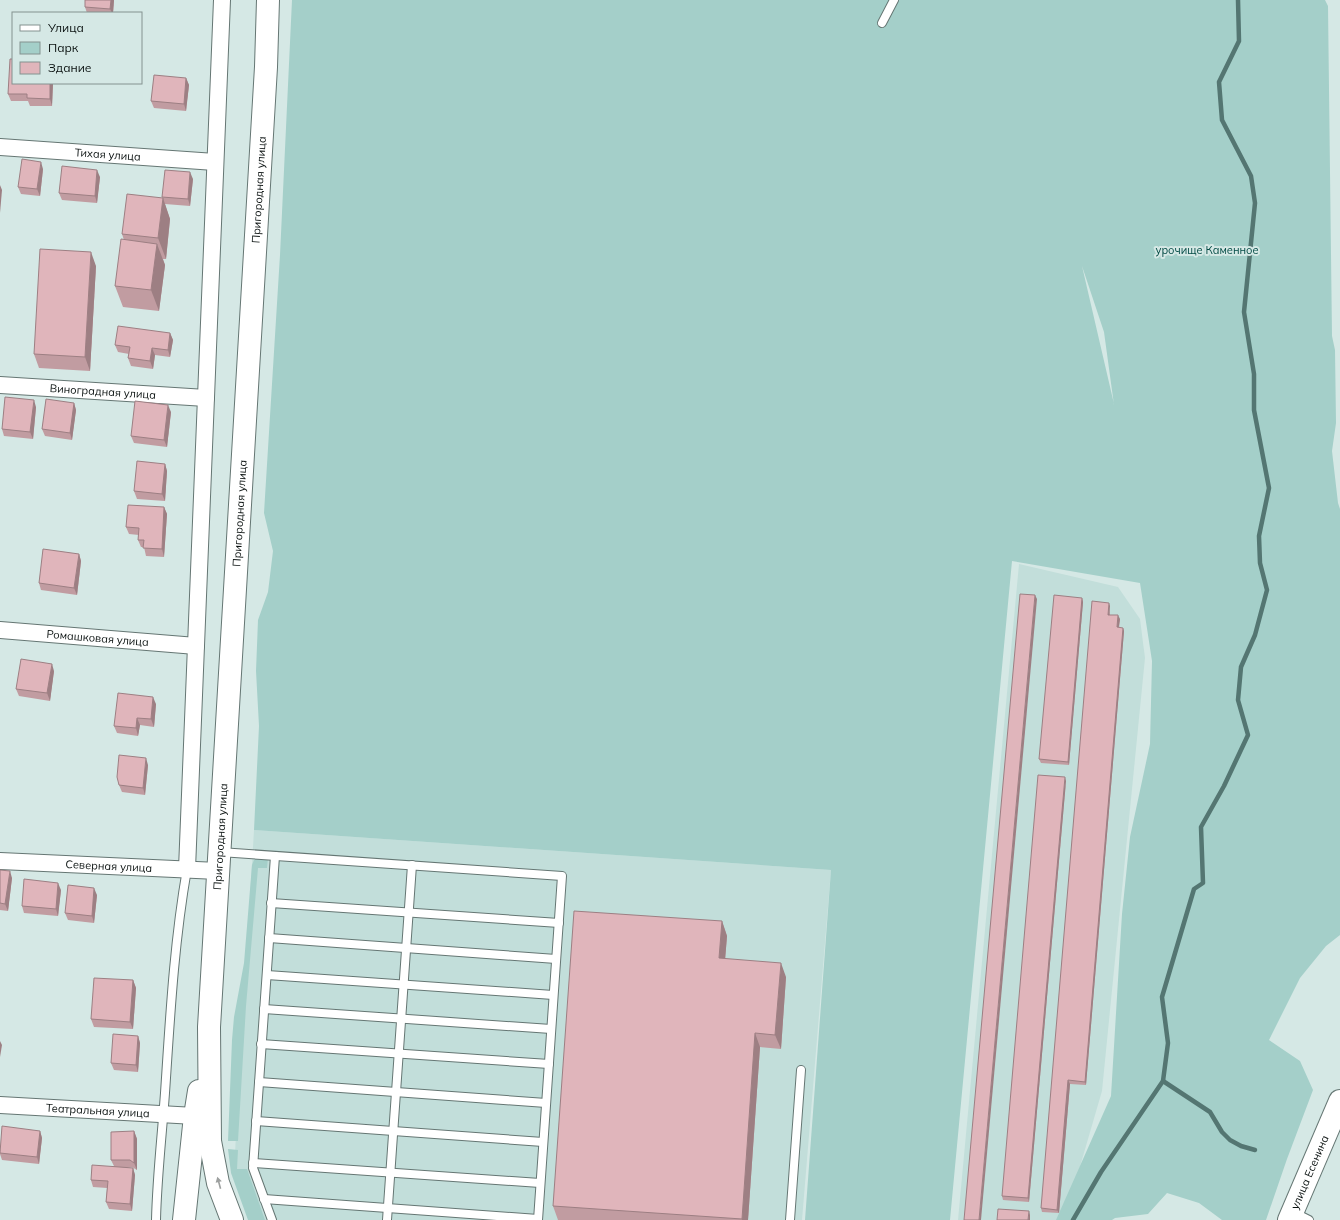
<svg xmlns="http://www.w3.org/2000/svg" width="1340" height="1220" viewBox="0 0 1340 1220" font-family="Mulish,sans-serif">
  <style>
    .built { fill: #c2deda }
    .green { fill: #a4cfc9; fill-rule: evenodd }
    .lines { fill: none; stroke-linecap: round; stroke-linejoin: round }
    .stream { stroke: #547672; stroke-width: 4.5 }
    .lane-casing { stroke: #657673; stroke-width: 10 }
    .street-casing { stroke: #657673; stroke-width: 18 }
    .secondary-casing { stroke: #657673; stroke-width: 24 }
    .primary-casing { stroke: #657673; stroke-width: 24 }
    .lane { stroke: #fff; stroke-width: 8 }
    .street { stroke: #fff; stroke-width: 16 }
    .secondary { stroke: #fff; stroke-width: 22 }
    .primary { stroke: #fff; stroke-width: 22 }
    .wall { fill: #c19ca1 }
    .shaded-wall { fill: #9d7f83 }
    .building { fill: #e0b5bb; stroke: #9d7f83 }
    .oneway { fill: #9da09f }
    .labels { text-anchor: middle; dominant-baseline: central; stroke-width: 4; stroke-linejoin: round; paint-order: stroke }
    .street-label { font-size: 11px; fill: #0a1110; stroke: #d5e8e5 }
    .park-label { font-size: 11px; fill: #024a44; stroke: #d5e8e5 }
  </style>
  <rect width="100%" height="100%" fill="#d5e8e5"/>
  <g class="built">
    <polygon points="1019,564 1118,587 1140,619 1145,658 1102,1091 1065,1218 1063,1220 958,1220"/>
    <polygon points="254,830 831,870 802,1220 262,1220 234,1170"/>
  </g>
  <g class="green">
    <path d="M292,0H1325L1328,6L1332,336L1335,350L1336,423L1332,451L1338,503L1340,509V935L1326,946L1300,978L1269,1040L1300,1061L1313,1090L1287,1159L1266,1220H1222L1199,1203L1167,1193L1148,1214L1115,1218L1112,1220H1056L1111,1096L1122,914L1130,837L1150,744L1152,661L1140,583L1012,561L950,1220H805L831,870L254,830L259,726L256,671L258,620L268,592L273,551L264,513L280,255ZM1082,266L1104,332L1114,405V404Z"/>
    <polygon points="258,857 268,858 267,868 258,868 246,1006 238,1141 228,1141 232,1040 234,1017 244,963 252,865 254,860"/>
    <polygon points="228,1149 238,1150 237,1169 247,1169 265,1220 248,1220 231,1173"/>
  </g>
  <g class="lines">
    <g class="stream">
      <polyline points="1163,1081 1210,1112 1222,1132 1230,1140 1241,1146 1255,1150"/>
      <polyline points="1073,1220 1101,1172 1163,1081 1168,1043 1162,997 1194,889 1203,883 1201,827 1224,786 1248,735 1238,700 1241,667 1255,635 1267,590 1260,563 1259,536 1269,488 1254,410 1254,374 1244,312 1255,203 1251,176 1222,120 1219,82 1239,41 1238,0"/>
    </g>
    <defs>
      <g id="lane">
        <polyline points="882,23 894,0"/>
        <polyline points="220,852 562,876 538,1220"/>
        <polyline points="271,903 559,923"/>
        <polyline points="269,938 556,959"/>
        <polyline points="267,975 553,995"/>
        <polyline points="264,1009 551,1029"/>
        <polyline points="261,1044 549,1064"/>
        <polyline points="259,1082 546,1103"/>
        <polyline points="256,1121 543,1142"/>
        <polyline points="253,1163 540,1183"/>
        <polyline points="264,1199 538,1219"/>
        <polyline points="1293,1212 1309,1220"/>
        <path d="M156,1220C157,1177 162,1135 165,1093C170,1018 174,943 187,869"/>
        <polyline points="272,1220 253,1168 275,856"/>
        <polyline points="387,1220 412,865"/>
        <polyline points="790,1220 801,1070"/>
      </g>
      <g id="street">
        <path id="s1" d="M0,147L215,162"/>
        <path id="s2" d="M0,385L206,398"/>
        <path id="s3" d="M0,630L196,646"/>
        <path id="s4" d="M0,861L218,871"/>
        <polyline points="187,869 222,0"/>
        <path id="s5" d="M0,1105L195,1116"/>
      </g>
      <g id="secondary">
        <path id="s6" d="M1289,1220L1340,1101"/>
      </g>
      <g id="primary">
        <polyline points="184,1220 195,1116 199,1091"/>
        <path id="s7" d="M232,1220L218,1183L210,1141L209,1027L266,67L268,0"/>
      </g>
    </defs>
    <use href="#lane" class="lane-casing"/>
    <use href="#street" class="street-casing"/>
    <use href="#secondary" class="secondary-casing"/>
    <use href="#primary" class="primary-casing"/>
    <use href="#lane" class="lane"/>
    <use href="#street" class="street"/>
    <use href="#secondary" class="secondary"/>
    <use href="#primary" class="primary"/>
  </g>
  <g class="wall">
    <polygon points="114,0 113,13 87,13 85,7"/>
    <polygon points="186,78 189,85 186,111 154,108 151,101"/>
    <polygon points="13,83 53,83 52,106 30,106 28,101 11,101 8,94"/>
    <polygon points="43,169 40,196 21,194 18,187"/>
    <polygon points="100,177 97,203 62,200 59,193"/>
    <polygon points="193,179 190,206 165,204 170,219 166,259 163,259 165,265 159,311 123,307 115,286 124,240 122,234 163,198 162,197"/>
    <polygon points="96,266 90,371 39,368 34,354"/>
    <polygon points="170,333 173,340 170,357 155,355 153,369 131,366 128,358 129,354 118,352 115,345"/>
    <polygon points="74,403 76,410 72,440 45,436 42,429"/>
    <polygon points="36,407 33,439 4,436 2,429"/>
    <polygon points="171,412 167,447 134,443 131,436"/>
    <polygon points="165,464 167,471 165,501 137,499 134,491"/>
    <polygon points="164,507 167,514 164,557 146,556 144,547 141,547 138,540 139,535 129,534 126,527"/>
    <polygon points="79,554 81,561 77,595 41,590 39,583"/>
    <polygon points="1082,598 1083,602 1069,765 1041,763 1039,759"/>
    <polygon points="1110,606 1110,615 1120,619 1119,628 1123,628 1124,631 1086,1085 1070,1084 1059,1213 1042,1212 1041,1208"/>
    <polygon points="54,671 50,701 19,696 16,689"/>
    <polygon points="156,704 154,727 140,725 138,736 117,733 114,726"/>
    <polygon points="148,765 145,795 122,792 119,785"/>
    <polygon points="1066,781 1029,1202 1003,1200 1002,1196"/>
    <polygon points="0,870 12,878 8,911 0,910"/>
    <polygon points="61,890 58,916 24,913 22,906"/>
    <polygon points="97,895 94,923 68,920 65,913"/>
    <polygon points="722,921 727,936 725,959 786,977 781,1049 760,1047 748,1220 558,1220 553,1206"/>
    <polygon points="133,980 136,988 133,1029 94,1027 91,1019"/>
    <polygon points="138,1036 140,1043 138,1072 114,1070 111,1063"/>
    <polygon points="40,1131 42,1138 39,1164 2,1160 0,1154 0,1150"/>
    <polygon points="134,1131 137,1139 137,1170 132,1167 125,1167 133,1168 135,1175 132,1211 109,1209 106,1202 107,1188 93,1187 91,1180 114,1166 111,1160"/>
  </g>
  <g class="shaded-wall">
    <polygon points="111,0 114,0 113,13 112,13 110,9"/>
    <polygon points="186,78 189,85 186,111 184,104"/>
    <polygon points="50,83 53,83 52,106 50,99"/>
    <polygon points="41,162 43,169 40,196 37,189"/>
    <polygon points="97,170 100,177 97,203 95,196"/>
    <polygon points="190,172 193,179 190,206 188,199"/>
    <polygon points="0,185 2,190 0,213"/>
    <polygon points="163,198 170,219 166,259 158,238"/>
    <polygon points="157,244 165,265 159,311 151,290"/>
    <polygon points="91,252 96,266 90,371 85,357"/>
    <polygon points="170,333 173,340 170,357 168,350"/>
    <polygon points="152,348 155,355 153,369 150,361"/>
    <polygon points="34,400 36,407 33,439 30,432"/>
    <polygon points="74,403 76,410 72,440 70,433"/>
    <polygon points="168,405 171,412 167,447 164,440"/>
    <polygon points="165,464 167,471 165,501 162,494"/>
    <polygon points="164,507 167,514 164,557 162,549"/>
    <polygon points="79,554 81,561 77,595 74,588"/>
    <polygon points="1035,595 1037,599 981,1220 979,1220"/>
    <polygon points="1082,598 1083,602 1069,765 1068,762"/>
    <polygon points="1109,603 1110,606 1109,618 1108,615"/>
    <polygon points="1118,615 1120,619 1118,631 1117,627"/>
    <polygon points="1123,628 1124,631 1086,1085 1085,1082"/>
    <polygon points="52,664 54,671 50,701 47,693"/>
    <polygon points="153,697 156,704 154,727 151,719"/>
    <polygon points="137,718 140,725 138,736 136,728"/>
    <polygon points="146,758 148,765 145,795 143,788"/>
    <polygon points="1065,777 1066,781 1029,1202 1028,1198"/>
    <polygon points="10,871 12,878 8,911 5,904"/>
    <polygon points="58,883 61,890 58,916 56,909"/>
    <polygon points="94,888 97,895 94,923 92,916"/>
    <polygon points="722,921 727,936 724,973 719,958"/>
    <polygon points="781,963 786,977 781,1049 775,1035"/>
    <polygon points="133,980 136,988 133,1029 130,1022"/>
    <polygon points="755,1033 760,1047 748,1220 742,1220"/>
    <polygon points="138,1036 140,1043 138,1072 136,1065"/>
    <polygon points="0,1041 2,1045 0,1057"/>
    <polygon points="1068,1080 1070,1084 1059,1213 1057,1210"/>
    <polygon points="40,1131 42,1138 39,1164 37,1157"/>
    <polygon points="134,1131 137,1139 137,1170 134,1163"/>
    <polygon points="133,1168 135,1175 132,1211 130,1204"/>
    <polygon points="1029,1211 1030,1215 1030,1220 1028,1220"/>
  </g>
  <g class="building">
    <polygon points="85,0 111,0 110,9 85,7"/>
    <polygon points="10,59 13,59 13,83 50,83 50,99 27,98 27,94 8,94"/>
    <polygon points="154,75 186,78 184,104 151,101"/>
    <polygon points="22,159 41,162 37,189 18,187"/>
    <polygon points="62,166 97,170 95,196 59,193"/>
    <polygon points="165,170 190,172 188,199 162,197"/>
    <polygon points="127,194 163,198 158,238 122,234"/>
    <polygon points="121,239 157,244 151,290 115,286"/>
    <polygon points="40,249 91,252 85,357 34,354"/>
    <polygon points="118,326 170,333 168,350 152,348 150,361 128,358 130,347 115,345"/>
    <polygon points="5,397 34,400 30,432 2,429"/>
    <polygon points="46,399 74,403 70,433 42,429"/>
    <polygon points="135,401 168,405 164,440 131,436"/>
    <polygon points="137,461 165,464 162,494 134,491"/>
    <polygon points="128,505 164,507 162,549 143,548 144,540 138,540 139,528 126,527"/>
    <polygon points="43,549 79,554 74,588 39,583"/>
    <polygon points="1020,594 1035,595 979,1220 964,1220"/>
    <polygon points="1054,595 1082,598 1068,762 1039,759"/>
    <polygon points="1092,601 1109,603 1108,615 1118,615 1117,627 1123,628 1085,1082 1068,1080 1057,1210 1041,1208"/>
    <polygon points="21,659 52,664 47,693 16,689"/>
    <polygon points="118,693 153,697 151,719 137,718 136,728 114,726"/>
    <polygon points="119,755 146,758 143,788 119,785 117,777"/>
    <polygon points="1038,775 1065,777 1028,1198 1002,1196"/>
    <polygon points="0,870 10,871 5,904 0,903"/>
    <polygon points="24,879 58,883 56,909 22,906"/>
    <polygon points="68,885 94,888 92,916 65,913"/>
    <polygon points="574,911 722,921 719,958 781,963 775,1035 755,1033 742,1219 553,1206"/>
    <polygon points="94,978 133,980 130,1022 91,1019"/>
    <polygon points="113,1034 138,1036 136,1065 111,1063"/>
    <polygon points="2,1126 40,1131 37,1157 0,1153"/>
    <polygon points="134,1131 134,1163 130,1160 111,1160 111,1132"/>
    <polygon points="92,1165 133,1168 130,1204 106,1202 108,1181 91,1180"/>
    <polygon points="998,1209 1029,1211 1028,1220 997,1220"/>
  </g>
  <defs><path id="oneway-solid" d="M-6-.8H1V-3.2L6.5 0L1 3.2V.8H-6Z"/></defs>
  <use class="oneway" href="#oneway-solid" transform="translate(219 1183) rotate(-105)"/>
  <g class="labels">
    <g class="street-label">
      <text stroke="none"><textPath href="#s1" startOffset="108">Тихая улица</textPath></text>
      <text stroke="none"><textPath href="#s7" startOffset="1035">Пригородная улица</textPath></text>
      <text stroke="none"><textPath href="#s2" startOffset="103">Виноградная улица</textPath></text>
      <text stroke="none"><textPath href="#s7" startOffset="711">Пригородная улица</textPath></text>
      <text stroke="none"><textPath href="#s3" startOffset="98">Ромашковая улица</textPath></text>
      <text stroke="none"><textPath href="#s7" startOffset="387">Пригородная улица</textPath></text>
      <text stroke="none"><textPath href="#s4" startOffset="109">Северная улица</textPath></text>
      <text stroke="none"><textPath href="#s5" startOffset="98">Театральная улица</textPath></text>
      <text stroke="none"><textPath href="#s6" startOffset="52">улица Есенина</textPath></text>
    </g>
    <g class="park-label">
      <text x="1207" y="250">урочище Каменное</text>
    </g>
  </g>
  <rect x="12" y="12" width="130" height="72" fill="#d5e8e5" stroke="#849290"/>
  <rect x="20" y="25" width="20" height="6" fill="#ffffff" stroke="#849290"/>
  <text x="48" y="32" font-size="12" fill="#0a1110">Улица</text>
  <rect x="20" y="42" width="20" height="12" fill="#a4cfc9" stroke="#849290"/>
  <text x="48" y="52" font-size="12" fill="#0a1110">Парк</text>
  <rect x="20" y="62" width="20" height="12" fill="#e0b5bb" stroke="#849290"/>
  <text x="48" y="72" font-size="12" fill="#0a1110">Здание</text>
</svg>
